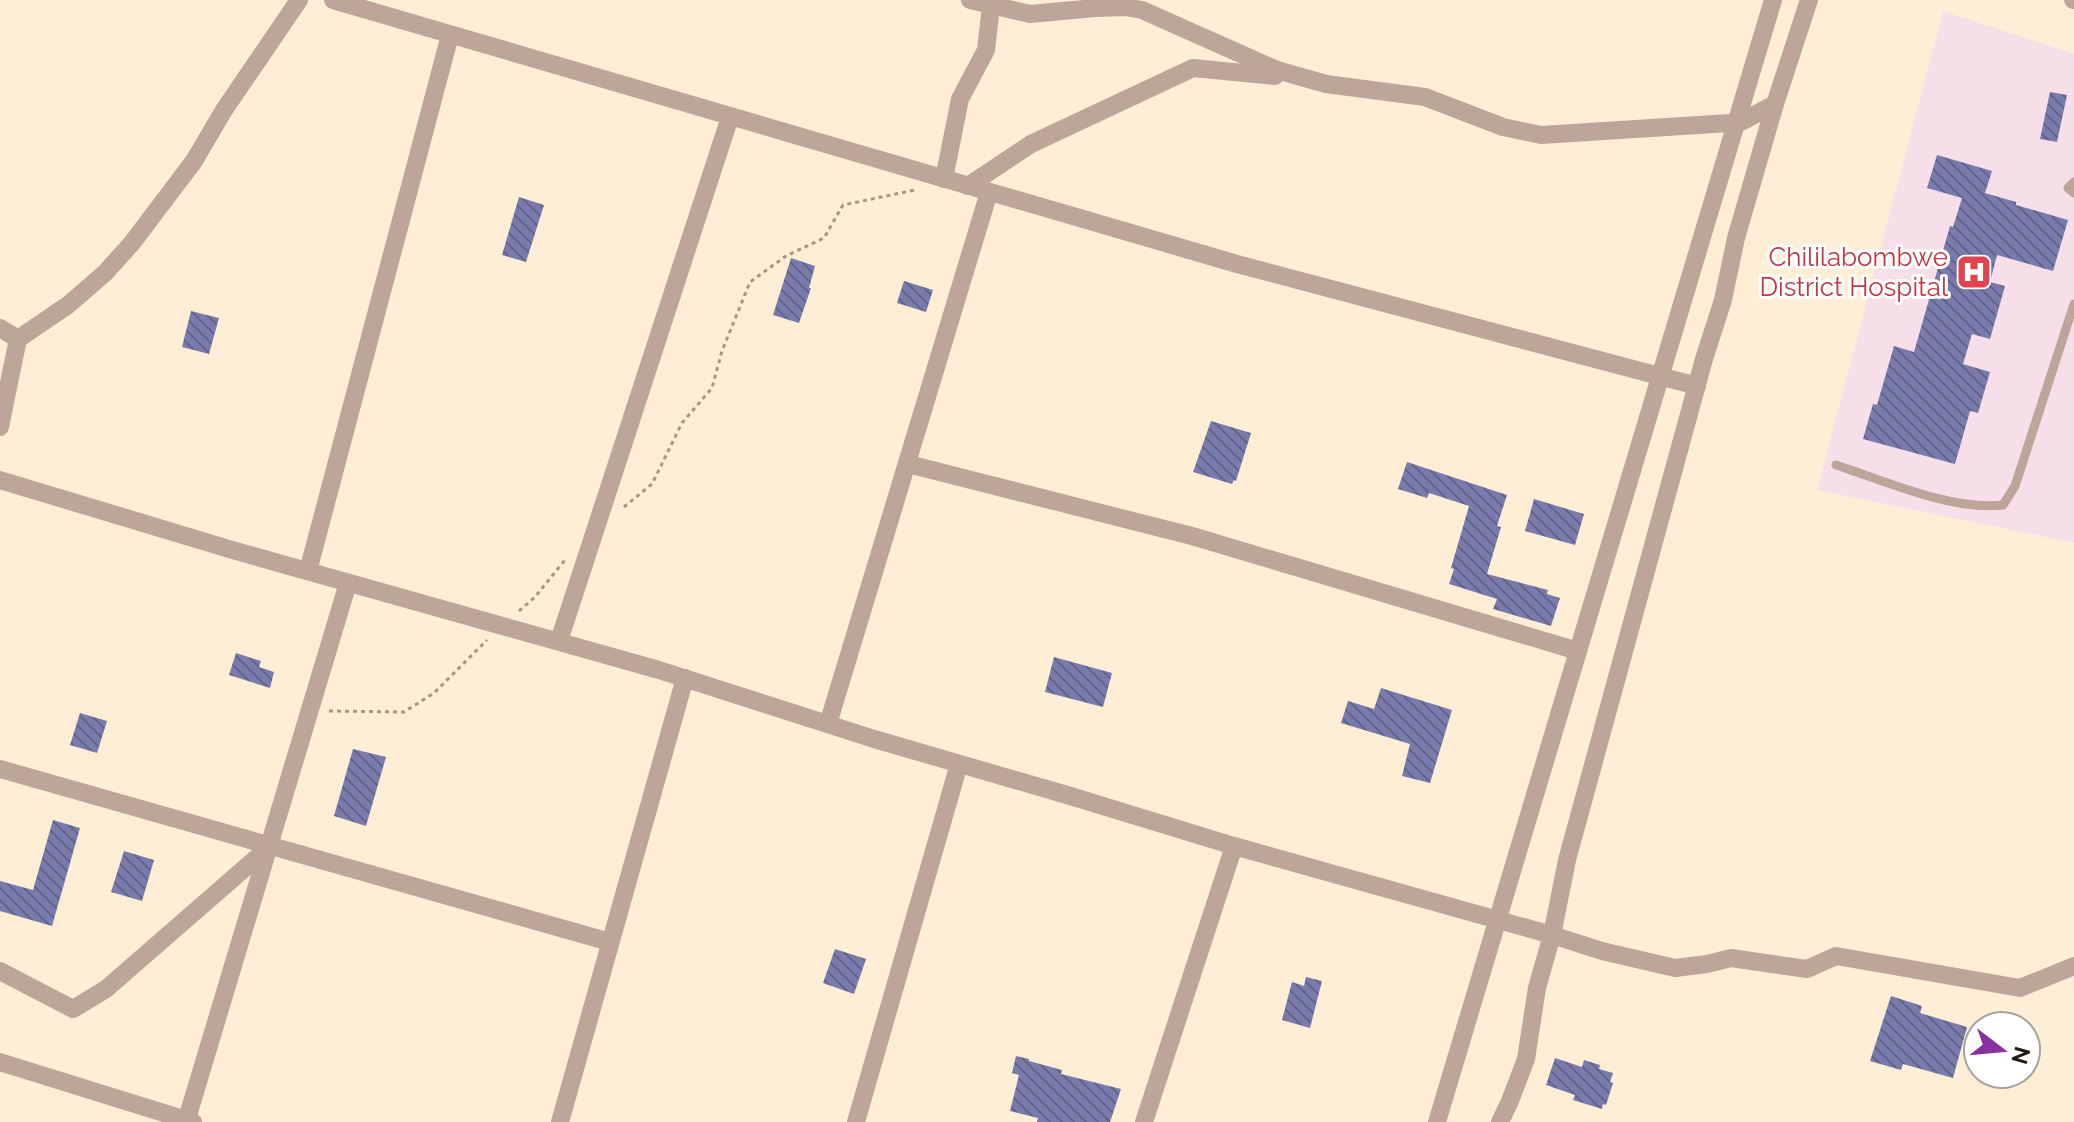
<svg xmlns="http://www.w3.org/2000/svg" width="2074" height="1122" viewBox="0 0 2074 1122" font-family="Raleway,sans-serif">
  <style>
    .medical { fill: #f7dfea }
    .building { fill: url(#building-back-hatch) }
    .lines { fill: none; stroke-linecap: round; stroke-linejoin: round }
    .path { stroke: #a49786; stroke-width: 3; stroke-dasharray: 4 4; stroke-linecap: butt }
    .lane { stroke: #bda599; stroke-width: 9 }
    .street { stroke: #bda599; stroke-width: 18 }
    .labels { text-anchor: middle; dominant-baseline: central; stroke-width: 6; stroke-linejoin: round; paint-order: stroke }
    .health-label { font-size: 26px; fill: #be3a42; stroke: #fff; text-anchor: end }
  </style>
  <defs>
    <pattern id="building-back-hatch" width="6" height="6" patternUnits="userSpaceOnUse" patternTransform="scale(2)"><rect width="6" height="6" fill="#797bac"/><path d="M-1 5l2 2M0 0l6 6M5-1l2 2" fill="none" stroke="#63648b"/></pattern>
  </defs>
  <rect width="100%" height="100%" fill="#ffeed6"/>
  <polygon class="medical" points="1943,11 2074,54 2074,543 1817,490"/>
  <g class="building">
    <polygon points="2050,92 2067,95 2057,142 2040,139"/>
    <polygon points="1937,155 1992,171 1985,193 2016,202 2016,205 2068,220 2053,271 1997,255 1990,282 2005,286 1990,339 1972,334 1963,364 1990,372 1978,413 1970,411 1955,464 1863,439 1873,404 1877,405 1894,346 1914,352 1950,226 1953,227 1962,198 1927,188"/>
    <polygon points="519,197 544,205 526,262 502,255"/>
    <polygon points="791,258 815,266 809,288 811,288 799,323 773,315"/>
    <polygon points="904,281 933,290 926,312 897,303"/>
    <polygon points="191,311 219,318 209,354 182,347"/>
    <polygon points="1211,421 1251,433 1236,481 1234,480 1232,484 1193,472"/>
    <polygon points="1407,462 1507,495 1497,526 1501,527 1487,574 1548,590 1547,594 1560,598 1551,626 1493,609 1497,599 1449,584 1454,569 1451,568 1469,506 1429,493 1427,498 1398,489"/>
    <polygon points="1534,499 1584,514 1575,545 1525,531"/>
    <polygon points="236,653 261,661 259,667 274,672 270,688 229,675"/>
    <polygon points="1054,657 1112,673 1103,707 1045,692"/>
    <polygon points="1381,688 1452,710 1430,783 1402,776 1410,744 1341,723 1348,701 1374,709"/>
    <polygon points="80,713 107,721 97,753 70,745"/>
    <polygon points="353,749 386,757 366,826 334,816"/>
    <polygon points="53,820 80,828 52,926 0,911 0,881 33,890"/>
    <polygon points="124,851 154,860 142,901 111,892"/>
    <polygon points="835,949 866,959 854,994 823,983"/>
    <polygon points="1306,977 1322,981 1310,1028 1282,1020 1292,982 1304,986"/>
    <polygon points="1891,996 1922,1006 1920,1013 1967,1027 1953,1078 1903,1064 1901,1070 1870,1061"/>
    <polygon points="1016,1056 1029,1059 1029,1061 1062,1070 1061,1074 1121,1089 1110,1122 1037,1122 1038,1118 1010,1111 1019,1075 1012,1073"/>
    <polygon points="1555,1058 1582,1067 1584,1060 1600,1065 1599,1069 1613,1073 1610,1082 1613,1083 1606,1105 1603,1104 1602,1109 1573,1100 1575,1095 1546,1085"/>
  </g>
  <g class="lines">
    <g class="path">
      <polyline points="624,507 652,484 682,423 712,388 722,351 750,282 786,256 824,238 843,205 915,190"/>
      <polyline points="519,611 535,597 565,560"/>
      <polyline points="329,711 404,712 434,693 487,640"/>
    </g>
    <g class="lane">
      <polyline points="2074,182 2068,188 2074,193"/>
      <path d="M1836,465C1885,481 1952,511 2003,505L2015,486L2074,304"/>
    </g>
    <g class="street">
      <polyline points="333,0 1237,264 1697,386"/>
      <polyline points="970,0 1030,14 1095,8 1125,7 1142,10 1277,70 1326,84 1425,97 1503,127 1541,135 1730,123 1743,121 1775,104"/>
      <polyline points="2073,0 2074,0"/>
      <polyline points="944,179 960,99 986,50 991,6"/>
      <polyline points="968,186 1031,144 1193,68 1275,76"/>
      <polyline points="0,328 18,339 68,305 105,273 132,243 194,161 224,110 299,0"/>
      <polyline points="0,427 18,339"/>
      <polyline points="908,464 1192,536 1578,651"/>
      <polyline points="0,480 229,549 659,670 874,739 1067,795 1234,846 1552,935 1567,860 1704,359 1723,300 1736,238 1775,104 1809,0"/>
      <polyline points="308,571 450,35"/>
      <polyline points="559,641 730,117"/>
      <polyline points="828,724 989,192"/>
      <polyline points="0,769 610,942"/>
      <polyline points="0,971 73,1009 106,989 269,847"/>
      <polyline points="0,1062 193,1122"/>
      <polyline points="186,1122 348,583"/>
      <polyline points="560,1122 685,678"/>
      <polyline points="856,1122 959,764"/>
      <polyline points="1144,1122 1234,846"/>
      <polyline points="1437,1122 1773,0"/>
      <polyline points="1500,1122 1510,1101 1526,1059 1537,988 1552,935 1602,951 1675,968 1707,964 1731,958 1807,969 1836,956 2020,988 2074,966"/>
    </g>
  </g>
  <defs>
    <symbol id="hospital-square" viewBox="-11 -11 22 22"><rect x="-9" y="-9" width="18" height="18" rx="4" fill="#e0444e" stroke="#fff"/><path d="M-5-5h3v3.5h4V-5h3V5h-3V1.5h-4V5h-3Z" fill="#fff"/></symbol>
  </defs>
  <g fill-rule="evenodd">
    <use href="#hospital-square" x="1954" y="252" width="40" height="40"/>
  </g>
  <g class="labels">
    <g class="health-label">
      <text x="1948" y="257">Chililabombwe<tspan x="1948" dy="30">District Hospital</tspan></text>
    </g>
  </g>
  <g transform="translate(2002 1050) rotate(106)"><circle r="38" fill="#ffffff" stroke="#a6a3a0" stroke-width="2"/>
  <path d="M0-6L14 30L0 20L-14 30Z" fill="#89329f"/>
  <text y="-12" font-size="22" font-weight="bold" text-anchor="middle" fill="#201a12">N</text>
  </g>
</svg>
